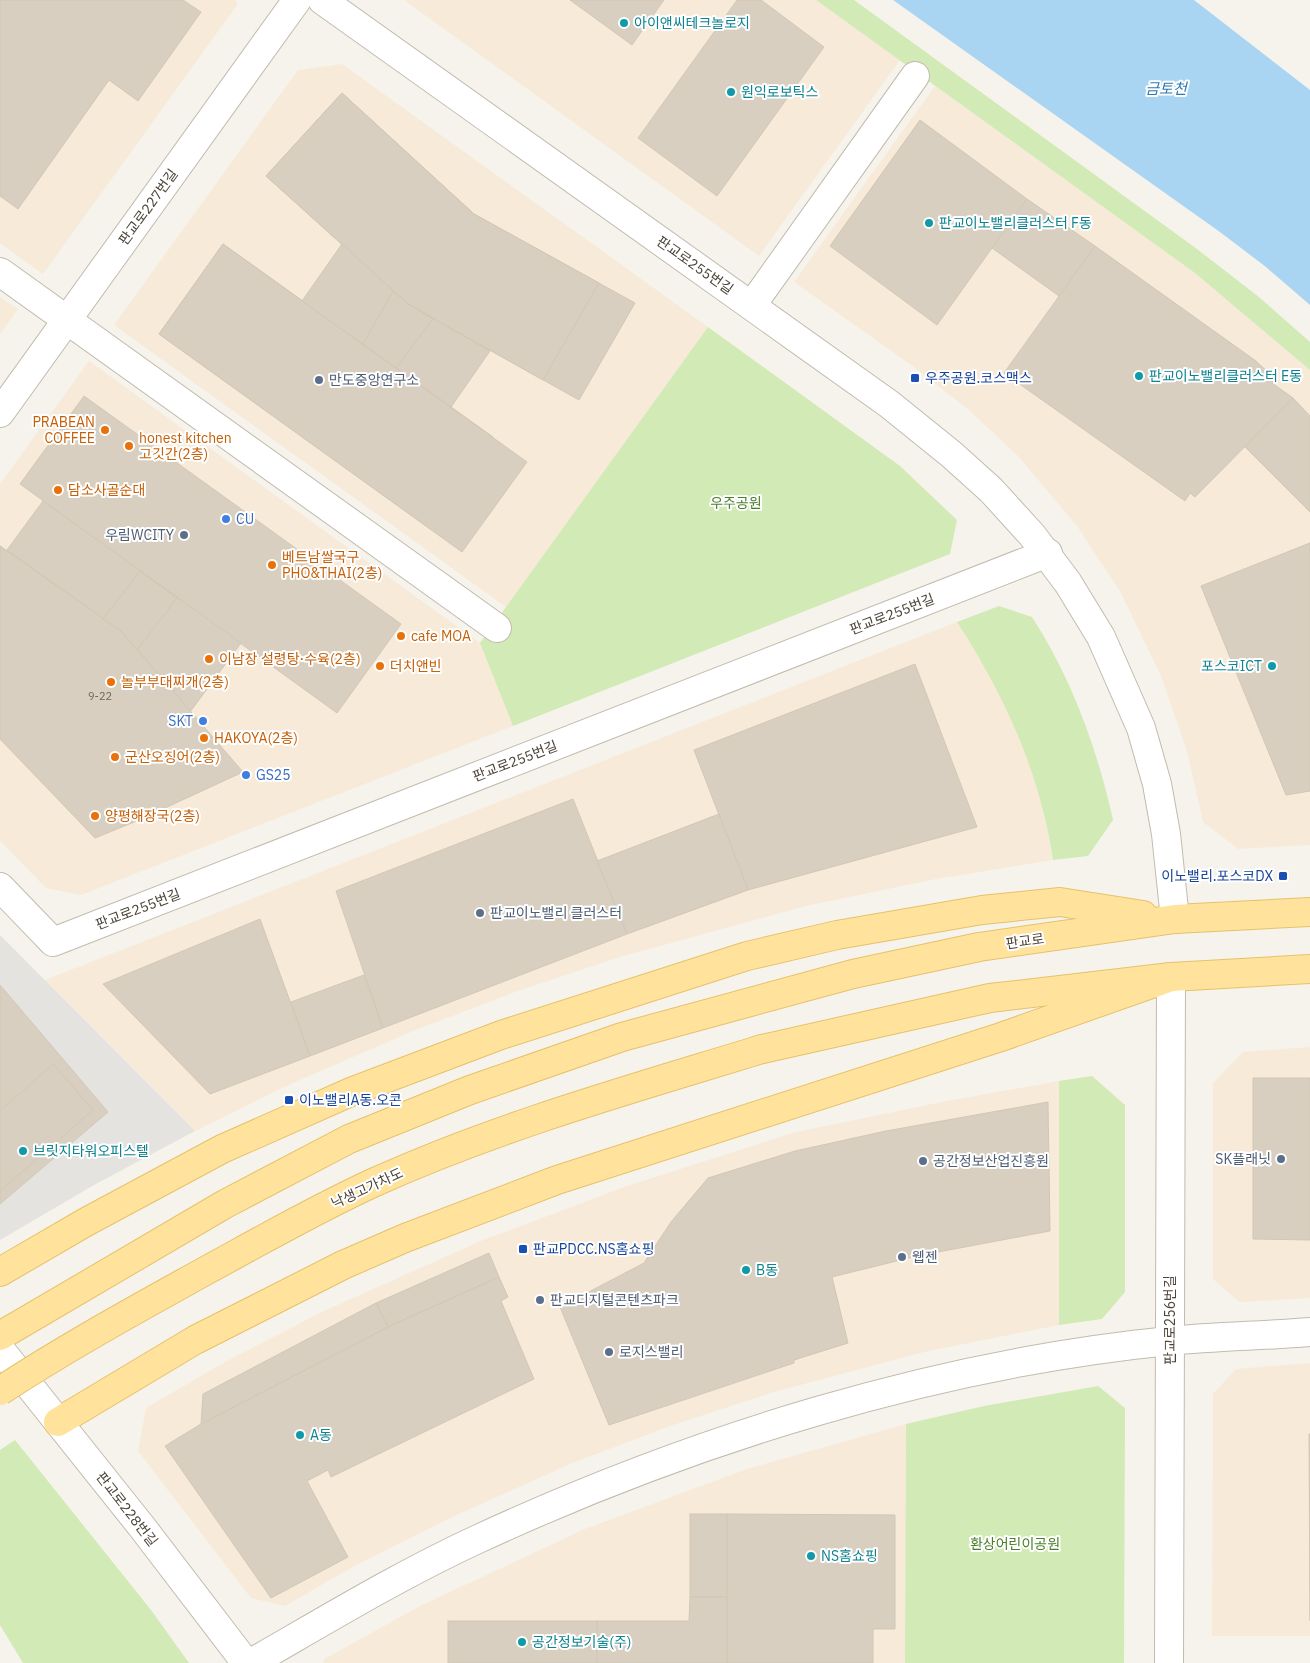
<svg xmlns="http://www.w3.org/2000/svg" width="1310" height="1663" viewBox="0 0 1310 1663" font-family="'IBM Plex Sans','Noto Sans KR',sans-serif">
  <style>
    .commercial { fill: #f7ead8 }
    .green { fill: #d2eab5 }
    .parking { fill: #e5e3e0 }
    .water { fill: #a9d4f2 }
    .building { fill: #d8cfc1; stroke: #d3c7b4 }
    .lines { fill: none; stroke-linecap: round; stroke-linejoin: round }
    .minor-casing { stroke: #c2bbae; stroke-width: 30 }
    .major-casing { stroke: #e6c16a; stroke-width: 30 }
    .minor { stroke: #fff; stroke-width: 28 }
    .major { stroke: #ffe39c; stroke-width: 28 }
    .major-bridge-casing { stroke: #e6c16a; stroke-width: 30; stroke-linecap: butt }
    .major-bridge { stroke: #ffe39c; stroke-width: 28 }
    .culture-dot { fill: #0f9aa8; stroke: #fff; stroke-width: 2 }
    .transit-dot { fill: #1a4fb4; stroke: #fff; stroke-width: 2 }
    .service-dot { fill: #5c6f8a; stroke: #fff; stroke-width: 2 }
    .food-dot { fill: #e8710a; stroke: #fff; stroke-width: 2 }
    .shop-dot { fill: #3f7fe0; stroke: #fff; stroke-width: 2 }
    .labels { text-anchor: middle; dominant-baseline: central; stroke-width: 4; stroke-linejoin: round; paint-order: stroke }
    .number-label { font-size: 11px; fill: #6e675b }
    .culture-label { font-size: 14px; fill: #0d838f; stroke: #fff; text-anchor: start }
    .street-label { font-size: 14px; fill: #4b4439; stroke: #fff }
    .transit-label { font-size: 14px; fill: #164399; stroke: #fff; text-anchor: start }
    .service-label { font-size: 14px; fill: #4e5e75; stroke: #fff; text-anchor: start }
    .food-label { font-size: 14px; fill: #c56008; stroke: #fff; text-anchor: start }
    .park-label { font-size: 14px; fill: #4a7f2a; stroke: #fff }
    .shop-label { font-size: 14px; fill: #366cbe; stroke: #fff; text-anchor: start }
    .water-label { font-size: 15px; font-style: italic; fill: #2e7ab2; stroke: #fff }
  </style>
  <rect width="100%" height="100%" fill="#f6f3ec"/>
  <g class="commercial">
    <polygon points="0,0 236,0 237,5 43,274 0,243"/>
    <polygon points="404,0 816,0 900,60 759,256"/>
    <polygon points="342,64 708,327 506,607 114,325 298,70"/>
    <polygon points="935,86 1195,273 1310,370 1310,845 1238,849 1203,822 1187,751 1161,676 1121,593 1077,526 1018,456 970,411 918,370 794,282"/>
    <polygon points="0,297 18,309 0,334"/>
    <polygon points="89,361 480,643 513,726 81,895 46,888 0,841 0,484"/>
    <polygon points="957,622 994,682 1017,729 1040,795 1053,860 936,879 806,906 620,957 515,992 413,1031 293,1083 195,1131 45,980"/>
    <polygon points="1310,1047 1310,1298 1239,1302 1213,1279 1213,1083 1243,1052"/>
    <polygon points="1059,1081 1059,1325 924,1352 774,1392 670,1426 570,1464 450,1518 356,1565 285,1606 251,1598 138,1451 146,1408 225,1362 322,1312 483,1240 627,1186 796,1132 942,1102"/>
    <polygon points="1310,1363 1310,1636 1212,1636 1213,1394 1236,1369"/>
    <polygon points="906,1424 905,1663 323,1663 324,1659 337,1652 422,1605 585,1529 747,1469"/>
  </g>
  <g class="green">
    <polygon points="816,0 854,0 1197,249 1259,297 1310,342 1310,370 1195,273"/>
    <polygon points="708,327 900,466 957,520 950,554 513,726 480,643"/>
    <path d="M999,606L1032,617C1072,679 1097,748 1113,820L1088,856L1053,860C1040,773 1005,696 957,622Z"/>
    <polygon points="1092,1076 1125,1105 1125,1292 1102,1319 1059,1325 1059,1081"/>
    <polygon points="1098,1386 1125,1408 1124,1663 905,1663 906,1424 984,1406"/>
    <polygon points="15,1440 151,1610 189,1663 23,1663 0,1625 0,1450"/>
  </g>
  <polygon class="parking" points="0,935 195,1131 94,1185 0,1240"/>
  <polygon class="water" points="893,0 1194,0 1310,90 1310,305 1266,267 1220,232"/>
  <g class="building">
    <polygon points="0,0 183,0 201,12 138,101 109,80 18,209 0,196"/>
    <polygon points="570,0 664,0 632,45"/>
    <polygon points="737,0 761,0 824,47 717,196 638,138"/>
    <polygon points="342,93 474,214 635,303 579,400 408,304 266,176"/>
    <polygon points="342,93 474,214 599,283 543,380 408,304 266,176"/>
    <polygon points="920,120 1027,199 937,325 830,246"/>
    <polygon points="1027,199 1095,246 1059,296 992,248"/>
    <polygon points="223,244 493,437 429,528 159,334"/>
    <polygon points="223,244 527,462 462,552 159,334"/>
    <polygon points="342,244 408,304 490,351 451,407 302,301"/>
    <polygon points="1095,246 1256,361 1274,378 1272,383 1293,398 1195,497 1190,493 1185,501 1004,373"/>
    <polygon points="393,291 408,304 433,319 396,368 363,344"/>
    <polygon points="84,396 401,624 337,713 20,484"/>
    <polygon points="1293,398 1310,416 1310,512 1245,447"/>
    <polygon points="43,501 241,643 190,712 121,631 7,550"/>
    <polygon points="1310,543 1310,791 1286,795 1201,586"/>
    <polygon points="0,546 121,631 223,749 139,820 74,730 0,680"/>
    <polygon points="0,546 121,631 243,772 139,820 95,838 0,739"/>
    <polygon points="140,571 177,598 137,650 121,631 103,619"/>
    <polygon points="915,664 977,827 748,890 694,750"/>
    <polygon points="573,799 627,934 383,1028 336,891"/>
    <polygon points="719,814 748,890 627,934 597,861"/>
    <polygon points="260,919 310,1056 210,1094 103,984"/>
    <polygon points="364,975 383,1028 310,1056 291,1002"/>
    <polygon points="0,985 108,1112 0,1204"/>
    <polygon points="53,1064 93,1110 0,1191 0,1111"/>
    <polygon points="1253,1078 1310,1078 1310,1240 1253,1239"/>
    <polygon points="1048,1102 1050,1231 917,1256 832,1277 848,1343 794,1360 794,1363 609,1425 560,1307 644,1263 671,1222 708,1178 795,1151 886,1131"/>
    <polygon points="489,1253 499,1277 388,1327 376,1303"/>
    <polygon points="499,1277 508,1297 501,1301 534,1379 331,1477 328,1470 307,1481 348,1557 271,1598 165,1446 201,1424 388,1327"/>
    <polygon points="376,1303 388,1327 201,1424 203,1394"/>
    <polygon points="1309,1434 1310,1434 1310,1621"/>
    <rect x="690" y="1514" width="37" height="83"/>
    <polygon points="727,1514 895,1515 895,1629 873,1629 873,1663 727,1663"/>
    <polygon points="690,1597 727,1597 727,1663 597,1663 597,1621 689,1621"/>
    <rect x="448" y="1621" width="149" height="42"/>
  </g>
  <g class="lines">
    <defs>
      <g id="minor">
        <polyline points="322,0 889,404 951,454 991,490 1032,535 1068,583 1101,637 1141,728 1157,784 1166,834 1175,919"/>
        <polyline points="0,272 497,628"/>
        <polyline points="752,305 915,76"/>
        <polyline points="0,413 297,0"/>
        <polyline points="0,887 53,942 1048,553"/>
        <polyline points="0,1349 142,1527 246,1663"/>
        <path d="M251,1663C326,1620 400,1575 478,1539C692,1440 935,1364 1169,1341C1216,1336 1263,1336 1310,1332"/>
        <polyline points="1169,1663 1171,977"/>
      </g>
      <g id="major">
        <polyline points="762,1049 990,998 1171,977 1310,969"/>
        <polyline points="0,1272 86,1222 222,1149 353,1091 501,1035 747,956 837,935 982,910 1060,902 1143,915"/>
        <polyline points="0,1336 225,1204 349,1139 470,1090 622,1037 853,974 979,947 1175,919 1310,912"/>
        <polyline points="58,1422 195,1340 343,1265 405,1238 557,1180 1001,1037 1171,977"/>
      </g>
    </defs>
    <use href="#minor" class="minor-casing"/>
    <use href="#major" class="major-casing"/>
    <use href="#minor" class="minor"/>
    <use href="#major" class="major"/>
    <defs>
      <path id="major-bridge" d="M0,1391C67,1347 137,1309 207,1270C262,1240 318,1208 375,1182C499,1126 632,1089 762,1049"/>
    </defs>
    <use href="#major-bridge" class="major-bridge-casing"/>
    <use href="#major-bridge" class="major-bridge"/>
  </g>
  <g class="culture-dot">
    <circle cx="624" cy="23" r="5"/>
    <circle cx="731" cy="92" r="5"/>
    <circle cx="929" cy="223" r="5"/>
    <circle cx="1139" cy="376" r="5"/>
    <circle cx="1272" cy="666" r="5"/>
    <circle cx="23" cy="1151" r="5"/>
    <circle cx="746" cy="1270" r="5"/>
    <circle cx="300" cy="1435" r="5"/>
    <circle cx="811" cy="1556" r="5"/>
    <circle cx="522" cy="1642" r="5"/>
  </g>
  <g class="transit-dot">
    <rect x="910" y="373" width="10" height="10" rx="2.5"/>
    <rect x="1278" y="871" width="10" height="10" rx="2.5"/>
    <rect x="284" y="1095" width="10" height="10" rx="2.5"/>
    <rect x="518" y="1244" width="10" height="10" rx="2.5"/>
  </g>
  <g class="service-dot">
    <circle cx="319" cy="380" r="5"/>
    <circle cx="184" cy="535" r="5"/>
    <circle cx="480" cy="913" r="5"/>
    <circle cx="1281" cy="1159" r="5"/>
    <circle cx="923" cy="1161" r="5"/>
    <circle cx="902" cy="1257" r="5"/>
    <circle cx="540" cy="1300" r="5"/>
    <circle cx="609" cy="1352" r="5"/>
  </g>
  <g class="food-dot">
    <circle cx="105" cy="430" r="5"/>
    <circle cx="129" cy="446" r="5"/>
    <circle cx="58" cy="490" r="5"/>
    <circle cx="272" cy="565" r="5"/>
    <circle cx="401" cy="636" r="5"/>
    <circle cx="209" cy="659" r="5"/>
    <circle cx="380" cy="666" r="5"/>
    <circle cx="111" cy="682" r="5"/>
    <circle cx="204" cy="738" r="5"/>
    <circle cx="115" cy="757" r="5"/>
    <circle cx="95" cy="816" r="5"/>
  </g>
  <g class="shop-dot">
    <circle cx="226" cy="519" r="5"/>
    <circle cx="203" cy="721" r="5"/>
    <circle cx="246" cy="775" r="5"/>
  </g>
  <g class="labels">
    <g class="number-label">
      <text x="100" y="696">9-22</text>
    </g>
    <g class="culture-label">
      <text x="634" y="23">아이앤씨테크놀로지</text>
      <text x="741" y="92">원익로보틱스</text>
      <text x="939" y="223">판교이노밸리클러스터 F동</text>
      <text x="1149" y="376">판교이노밸리클러스터 E동</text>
      <text x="1262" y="666" text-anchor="end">포스코ICT</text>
      <text x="33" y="1151">브릿지타워오피스텔</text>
      <text x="756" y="1270">B동</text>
      <text x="310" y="1435">A동</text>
      <text x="821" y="1556">NS홈쇼핑</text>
      <text x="532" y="1642">공간정보기술(주)</text>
    </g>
    <g class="street-label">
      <text transform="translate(148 207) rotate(-54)">판교로227번길</text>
      <text transform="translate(695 265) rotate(35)">판교로255번길</text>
      <text transform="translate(892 614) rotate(-21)">판교로255번길</text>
      <text transform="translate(515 761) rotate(-21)">판교로255번길</text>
      <text transform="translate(138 909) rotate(-21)">판교로255번길</text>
      <text transform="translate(1025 941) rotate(-8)">판교로</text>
      <text transform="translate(367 1188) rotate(-25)">낙생고가차도</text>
      <text transform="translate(1170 1320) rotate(-90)">판교로256번길</text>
      <text transform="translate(127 1509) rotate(52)">판교로228번길</text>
    </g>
    <g class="transit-label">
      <text x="925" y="378">우주공원.코스맥스</text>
      <text x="1273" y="876" text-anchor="end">이노밸리.포스코DX</text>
      <text x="299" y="1100">이노밸리A동.오콘</text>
      <text x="533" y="1249">판교PDCC.NS홈쇼핑</text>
    </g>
    <g class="service-label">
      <text x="329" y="380">만도중앙연구소</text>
      <text x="174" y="535" text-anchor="end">우림WCITY</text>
      <text x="490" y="913">판교이노밸리 클러스터</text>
      <text x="1271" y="1159" text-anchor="end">SK플래닛</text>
      <text x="933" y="1161">공간정보산업진흥원</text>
      <text x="912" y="1257">웹젠</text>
      <text x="550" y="1300">판교디지털콘텐츠파크</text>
      <text x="619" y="1352">로지스밸리</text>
    </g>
    <g class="food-label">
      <text x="95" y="422" text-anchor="end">PRABEAN<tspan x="95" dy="16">COFFEE</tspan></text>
      <text x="139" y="438">honest kitchen<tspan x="139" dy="16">고깃간(2층)</tspan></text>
      <text x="68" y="490">담소사골순대</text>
      <text x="282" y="557">베트남쌀국구<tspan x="282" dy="16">PHO&amp;THAI(2층)</tspan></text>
      <text x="411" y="636">cafe MOA</text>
      <text x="219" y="659">이남장 설령탕·수육(2층)</text>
      <text x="390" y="666">더치앤빈</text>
      <text x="121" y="682">놀부부대찌개(2층)</text>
      <text x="214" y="738">HAKOYA(2층)</text>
      <text x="125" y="757">군산오징어(2층)</text>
      <text x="105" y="816">양평해장국(2층)</text>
    </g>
    <g class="park-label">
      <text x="736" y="503">우주공원</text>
      <text x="1015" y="1544">환상어린이공원</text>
    </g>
    <g class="shop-label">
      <text x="236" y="519">CU</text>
      <text x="193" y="721" text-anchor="end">SKT</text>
      <text x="256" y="775">GS25</text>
    </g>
    <g class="water-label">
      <text x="1166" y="88">금토천</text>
    </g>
  </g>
</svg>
